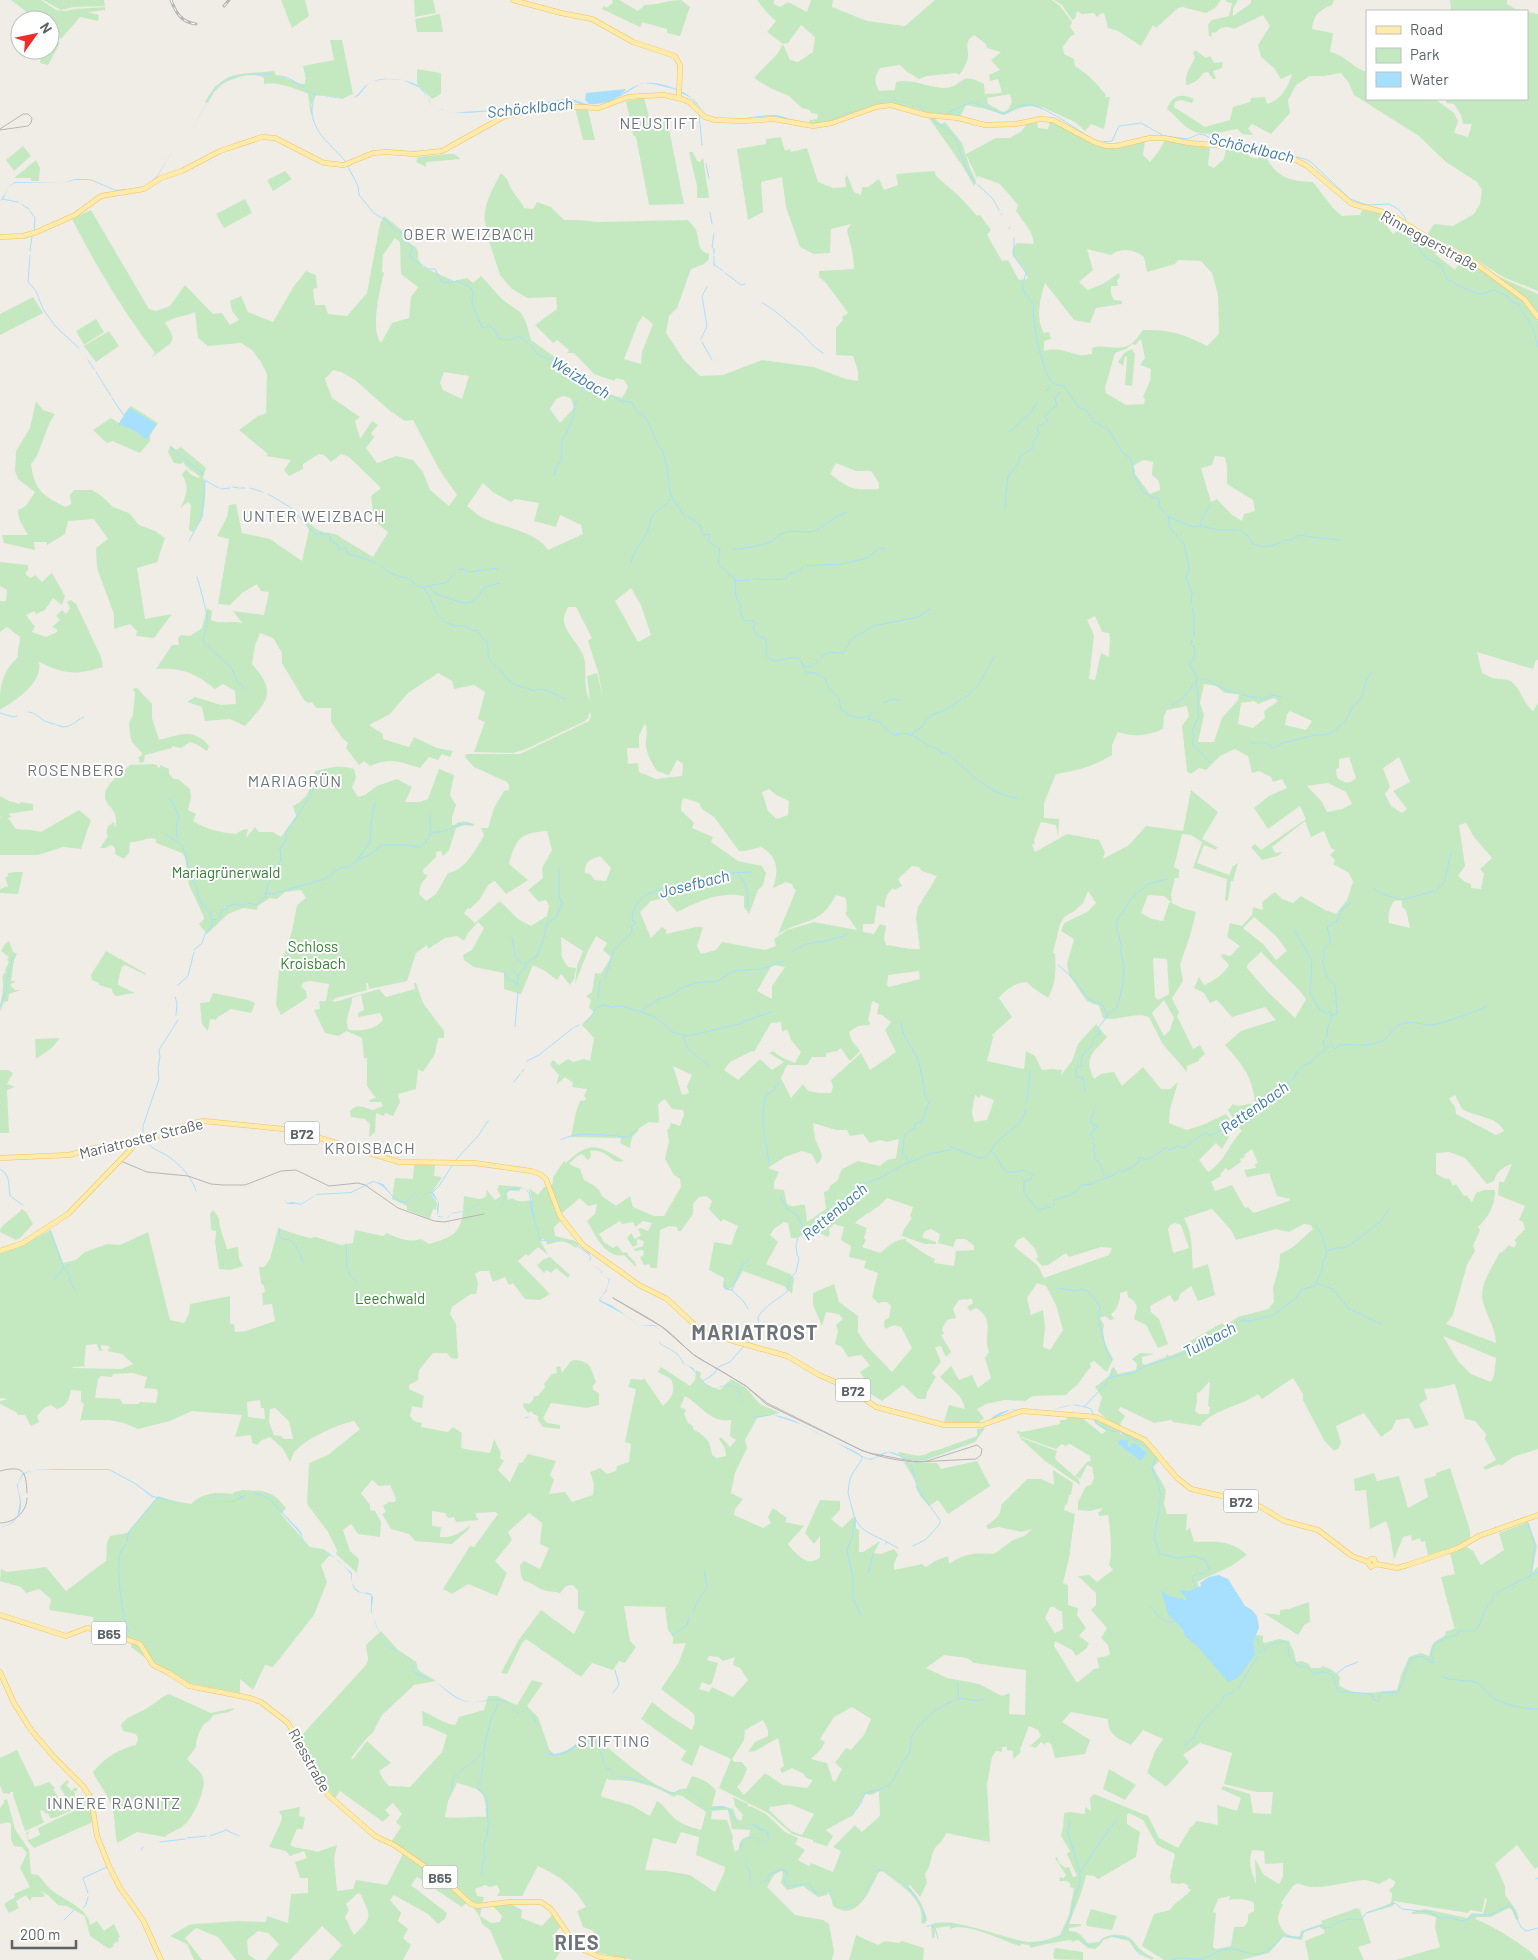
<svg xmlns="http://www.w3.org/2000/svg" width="1538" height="1960" viewBox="0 0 1538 1960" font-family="Barlow,sans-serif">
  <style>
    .green { fill: #c4e9c1; fill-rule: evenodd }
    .water { fill: #a7dfff }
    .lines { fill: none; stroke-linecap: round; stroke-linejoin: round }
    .stream { stroke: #a7dfff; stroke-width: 1 }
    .major-casing { stroke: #f8bf57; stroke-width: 5.5 }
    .major { stroke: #ffecac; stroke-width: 4.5 }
    .tram { stroke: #b5b6b7; stroke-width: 1 }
    .rail-casing { stroke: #b5b6b7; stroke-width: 3 }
    .rail { stroke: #fff; stroke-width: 1; stroke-dasharray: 4; stroke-linecap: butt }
    .labels { text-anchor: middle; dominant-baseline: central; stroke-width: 4; stroke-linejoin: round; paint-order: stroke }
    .shield { fill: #fff; stroke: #8e9195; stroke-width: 1 }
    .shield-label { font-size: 14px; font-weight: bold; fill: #5d6267 }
    .street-label { font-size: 15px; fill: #5d6267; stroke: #fff }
    .park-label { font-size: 15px; fill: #328230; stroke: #fff }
    .water-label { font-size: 16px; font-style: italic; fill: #3c7bad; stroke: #fff }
    .neighbourhood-label { font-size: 16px; letter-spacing: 1px; fill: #6e7479; stroke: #fff }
    .district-label { font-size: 20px; font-weight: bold; letter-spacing: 1px; fill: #6e7479; stroke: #fff }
  </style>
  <rect width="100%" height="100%" fill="#f0ede6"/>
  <g class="green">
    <polygon points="11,0 41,0 56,10 65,11 75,9 105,7 105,10 88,12 99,15 98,21 80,17 61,39 54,33 56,24 52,21 50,23 50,20 37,20"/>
    <polygon points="43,0 104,0 105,6 74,7 61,10"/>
    <polygon points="281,0 305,0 309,16 292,28"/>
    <polygon points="414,0 433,0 436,13 415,17"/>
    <path d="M612,0H619L638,11L645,5C657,5 669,0 681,0C683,1 687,5 690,7L680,36L667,33V29L642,22L640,27L602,9L604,6L606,8L613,3Z"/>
    <path d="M757,0H774V4L780,7L788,2L807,12L811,0H833L832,7L867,21L905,26L935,0H1052L1060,6L1072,22L1070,27L1075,34L1070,37L1063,47L1064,54L1074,59L1075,66C1087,73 1097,84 1106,95L1105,97H1110L1104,129L1091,124L1085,131L1075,122L1042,107L1041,108C1026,103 1017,109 1004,115L986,109L966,105L960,117C951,115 942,116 933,114C916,109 901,104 883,103L882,105L828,122L808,125L810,120L817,119L818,114L811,113L810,110L802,108L789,96L770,88L754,78L778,53L783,44L767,32L776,21L768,14ZM801,25L815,37L813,52L798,62L790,60L783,44L788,43ZM974,35L986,44L987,48L1001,52L991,60L1000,70L989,75L990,81L998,79L1002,93L985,94L984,84C958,70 964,87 945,88C928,88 912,78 896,82L895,90L879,91C874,82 874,77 880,68L900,65L907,72L919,79L927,76L956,73L959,75C963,70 967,63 968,57C969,46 963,43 974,35ZM1010,94L1012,102L1008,110L1003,112L988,104L987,98Z"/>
    <polygon points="1054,0 1221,0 1215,8 1206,13 1182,7 1178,8 1156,28 1153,25 1141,46 1118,31 1108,28 1104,13 1100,14 1097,17 1094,13 1082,14 1077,11 1075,19 1072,20 1062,5"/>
    <path d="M1226,0H1238L1233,9V16L1251,3V0H1334L1332,5C1320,10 1314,14 1312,29L1333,33L1330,52C1348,56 1350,67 1367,72V99L1381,100L1382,99H1435L1454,113L1458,121L1454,133L1468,137L1472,124H1463L1461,115L1454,104L1446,103V99H1527V12L1538,14V291L1503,277L1467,254L1427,235L1434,224L1453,226L1474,214L1480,204L1482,190L1477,182L1446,162L1419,136L1354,95L1349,83L1341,73L1324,76H1310L1296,85L1288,100L1290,113L1271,134L1252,124L1248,128L1253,135L1242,134L1238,129C1223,131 1207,138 1191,130C1182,125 1175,115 1167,109C1172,95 1181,93 1194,99L1192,103L1181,100L1175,102L1174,107L1205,127L1230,120L1233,107L1250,102L1251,98L1265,97L1267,104C1281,100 1288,88 1292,74L1281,79L1274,68L1261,57L1258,45L1270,26L1263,15L1234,29C1225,25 1221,27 1215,33L1212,32L1211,37L1209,36L1208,25L1212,20L1229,16L1232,3L1226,2Z"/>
    <polygon points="1450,0 1507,0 1507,4 1517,10 1524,11 1451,11"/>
    <polygon points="440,14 443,32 417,32 415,19"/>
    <polygon points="50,34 60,43 48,65 40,63 41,53 40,50 50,50"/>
    <path d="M330,40H342L353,94L342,99L336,97L315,95L311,105L313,115H311L308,94C298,89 274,81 264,84V78C252,70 225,79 216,90C213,93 210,99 208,103L205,102C224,68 242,75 274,71L276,75C286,77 298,85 305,84V80L306,79L303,66L334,60Z"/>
    <path d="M1195,50L1206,58L1210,56L1214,63L1223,62L1222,68L1213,71L1216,79H1213L1208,72L1203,73C1200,79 1193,84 1186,85C1185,71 1191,68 1195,57L1193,53Z"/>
    <polygon points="417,69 441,73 441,94 432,99 417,84"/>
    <polygon points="644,98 651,124 667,119 684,204 649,205 636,137 633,135 626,101"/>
    <polygon points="575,108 588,110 595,140 583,140"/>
    <polygon points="929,118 934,118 941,124 945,122 962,143 970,168 976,181 974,186 962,165"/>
    <path d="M1050,121C1068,127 1102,150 1118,148C1127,147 1137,144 1145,141L1143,155L1150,162L1159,151L1165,140L1210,148L1208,165L1214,168L1224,159L1226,148L1247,150L1250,157L1258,159L1259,153L1264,154C1277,178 1288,181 1313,182L1333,208L1342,216L1360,215L1362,210L1383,214L1385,224L1393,234L1406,226L1439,246L1435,254L1455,270L1463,256L1521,298L1538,321V660H1536L1533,669L1477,652L1482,673C1485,674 1489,677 1493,678C1499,680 1506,678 1512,682C1522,691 1523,703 1533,711L1538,703V1449L1513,1457L1501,1466L1500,1464L1485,1470L1483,1467L1496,1460L1485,1439L1486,1434L1475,1421L1465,1419L1455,1384L1437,1388L1424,1389L1427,1399L1419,1404L1429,1425L1415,1429L1409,1418L1396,1420L1392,1429L1381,1437L1364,1413L1336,1426L1341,1442L1339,1448L1334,1451L1324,1440L1303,1400V1394L1293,1378L1262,1399L1258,1394C1240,1407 1215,1408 1200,1426L1173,1422L1171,1420L1154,1423L1121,1407L1118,1410L1125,1416L1120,1424L1124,1429L1104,1417L1098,1411L1102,1397L1095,1387L1109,1376L1112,1368L1114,1367L1118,1374L1136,1370L1137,1364L1132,1359L1140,1353L1154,1354L1142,1357V1363L1145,1365L1166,1357L1167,1354L1169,1356L1185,1350L1184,1346L1185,1344L1222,1323L1225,1326L1238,1317L1268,1309L1274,1302L1273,1288L1279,1267L1280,1254L1293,1247L1313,1229L1311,1225L1304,1224L1289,1232L1276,1229L1236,1240L1231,1230L1212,1209L1184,1218C1194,1238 1191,1248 1193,1269L1208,1264L1215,1295L1198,1301L1191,1286L1180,1294L1178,1300L1174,1302L1170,1295L1150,1306L1151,1312L1159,1319L1168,1344L1158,1348L1146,1325L1134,1319L1137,1307L1134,1301L1128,1297L1127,1291L1120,1293C1121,1300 1117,1310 1111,1314L1114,1319L1110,1320L1105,1316L1100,1318L1104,1325C1101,1337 1107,1348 1113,1359L1107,1372L1094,1361L1090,1363L1091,1367C1084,1373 1082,1381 1075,1387C1071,1390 1069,1391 1066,1395L1033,1396L1025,1401L1004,1400L986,1404L977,1409L984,1418L977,1424L944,1422L949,1405L965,1409C963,1395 949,1387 940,1377L951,1366L959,1380L972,1375L978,1388L991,1378L985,1358L989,1352C982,1333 997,1321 976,1308L970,1311L967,1307L973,1303L971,1298L967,1300L966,1299L959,1300L953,1309L956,1318L947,1320L942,1329L944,1334L941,1335L951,1352L946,1357L941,1346L935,1347L941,1362L932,1373L936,1377L927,1392L926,1399H918L903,1385L882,1401L871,1394L860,1384L867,1382L860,1372L870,1365L861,1355L848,1357L842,1347L835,1344L838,1331L836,1325L843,1319L839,1314L826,1312L822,1326L813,1305V1293L834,1284L839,1302L858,1316V1332L867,1346L892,1372L912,1348L901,1327L895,1325L885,1329L884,1321L889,1318L891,1306L887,1302H881L879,1304L872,1297L878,1273L864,1268L866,1261L849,1257L851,1246L841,1240L844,1227L834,1224L829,1229L830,1234L828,1237L813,1230L796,1238H791L788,1223L784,1222L775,1228L770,1235L778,1242L766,1264L790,1274L794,1278L792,1294L784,1286L743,1271L733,1287L726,1290L723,1287L724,1278L709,1270L714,1242L731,1245L738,1226L723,1219L721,1222L709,1209L712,1201L706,1196L699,1197L693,1204V1214L681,1231H678L677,1227L669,1226L660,1230L657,1268H651L649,1264L644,1265L640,1257L644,1255L643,1250L635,1251L634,1249L643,1246L644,1241L637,1239V1245L633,1247L627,1238L631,1233L635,1239L641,1235L638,1229L641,1228L648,1231L652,1223L643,1221L635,1227L633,1222L622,1224L620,1221L599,1234L604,1242L613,1248L617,1245L623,1253L627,1252L628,1255L635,1262L636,1267L624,1255C605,1259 595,1234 587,1221L595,1214L597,1204L588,1206L580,1198L562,1213L556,1202L551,1185L553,1183V1177L564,1161L566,1163C590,1140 598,1145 624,1161C610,1165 609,1148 590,1151L591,1157L588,1160L582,1154L576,1157L569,1164L580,1169L584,1180L593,1185L599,1190L602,1196L616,1206L630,1196L633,1207L654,1216H664L681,1187L680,1179L674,1175L665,1159L669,1141L667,1129H669L671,1123L680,1126L684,1115L683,1110L672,1109L665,1099L658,1104L659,1120L658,1123L649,1122L638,1129V1131L632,1137L630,1148L620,1143L621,1138L571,1137C574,1125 575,1109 581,1100L584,1101L586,1099L584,1096L587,1089L572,1087L573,1083L565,1077L556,1085L559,1075L550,1065L553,1060L559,1065L568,1059L573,1062L584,1059L590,1061L594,1038L582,1025L594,1012L589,1008L591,1000L586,996L592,992L595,973L601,974L611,957L603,950L607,943L596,936L587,953L575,984L577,966L583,951L561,937L562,958L568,967L576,968L574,979L570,985L561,974L557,980L545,971L533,965L521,994L504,989V973L474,967L464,960L463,955L472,950L484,928L478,922L468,933L464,941L457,936L445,938L428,949L427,945L416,953L407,981L369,989L368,983H366L367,990L336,998L332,1001L335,1002L379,989L386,997L415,989L414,983H416L423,1003L444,1031V1038H438L435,1054L423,1072L418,1069L416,1089L398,1094L400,1102L393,1116L385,1113L384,1116L376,1113L375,1132L369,1137L370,1124L365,1119L351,1117L350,1111C358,1102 364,1108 373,1110L383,1106L381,1102H370L369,1100L376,1098L367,1086V1058H364L362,1038L347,1031L338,1036L325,1033L314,1010L320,1009L319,1001H326L329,984L310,981L304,982L301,986L306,991L307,998L281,1015L276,1005L279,971L292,931L297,905L306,898L301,890L285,892L277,899L270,898L258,906L257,910L243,908L228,914L207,934L199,924L204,919L203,915L189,885L185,857L182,853L156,843V839C148,836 139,843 130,842L129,853L124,859L115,854V848L111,845L105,848H100L108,836L106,833L108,826L114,822L115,828C120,807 105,808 105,796C105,784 122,773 130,765L153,764L157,765L158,768L160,767V765L169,769V774L174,779H178L190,789L191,797L188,810L196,814L193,821C204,829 223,833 236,834L242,830L248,829L246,838L255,827L259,832H273L281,837L296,816L293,806C309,799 311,786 315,771C331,768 337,764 354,769L356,777L352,788L358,797L365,795L377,786L397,779L412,787L405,802H420L428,799L439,769L454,775L450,795L456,805L452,817V825H454C461,820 466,821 474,824V826L464,825L456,828L449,850L443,856L441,851L436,852V857L423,870L424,874L428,875L421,884L419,894L426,901L436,894L448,873C466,870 474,851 484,836L481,828H488L494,808L504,791L509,790V785L507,782L474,767L465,757L466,754H520L589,721L591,716L590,711L588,718L585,721L524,750L513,753L474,752L485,722L478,719L485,692L474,685L454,689L452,681L438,673L408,693L390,714L369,725L383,734V739L409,747L414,737L437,748L453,751L450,757L442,754L438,760L429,757L420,768C399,762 392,757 370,766L364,761L359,765L346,748L348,743L343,739L331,722V708H316L312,702L308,703L304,700L282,663V653L273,638L260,633L255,645L252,664C278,693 267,701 245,726L230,719L205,721L202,707L187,702L195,697L221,705L236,704L235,691L223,684L215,689C195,673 182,667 156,669L172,645H179L178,638L181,635L190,636L202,628L207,608L212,611L211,620C223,625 230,620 242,623L233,611L264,615L269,592L261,591L257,584L242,593L230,605L218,604L229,539L217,536L227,517L229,505L236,504L242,533L270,539L302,561L309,530L301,515L316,529L323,532L335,534L373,557L388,532L374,521L371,496L381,488L349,457L341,454L331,462L324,455L319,454L303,464V469L289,476L284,470L291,460L266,456L268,454L239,430L258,416L266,413L267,374L261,362L252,350L241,343L208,346L198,338L195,312C185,317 174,316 165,323C169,330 175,334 171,343L151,358L155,353C123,311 96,266 72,219L91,210L149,309L156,311L170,306L185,285L213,314L222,313L230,325L239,320L232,311L230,301L241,296L248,312L273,322L294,286L306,271L316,275L317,288L313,289L315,305H325L328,314L347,316L367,293L380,224L384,216L409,236L410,244L416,247L418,251V259L423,267L454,281L467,278L473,283L481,276L503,300L521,313L526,322L531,340L581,376L595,390L622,398L628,387L624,380L616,378L614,381L594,374L574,353H567L569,350L557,340L553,343L535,325L557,309L556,297L527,298L512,289L500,275L488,238L489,232C477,215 492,190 501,173C510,181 507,181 512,190C516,197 521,201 524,208L533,209L537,202L551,207L564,220H580L597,222L688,220C690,223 694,226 696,230C700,240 696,250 709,254V259L704,264L691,269L677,308L669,316L666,333L684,360L700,376L723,375L762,360L814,367L846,379L858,381V371L853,356L836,355V328L843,320L842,317L848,313L826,283L819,277V271L854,269L853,256L847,230L851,224L831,229L830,253L814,254L800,247L786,207L782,177L761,182L763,212L748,220L737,149L766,144V139L781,137L785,151L790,149L791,152L807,148L818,182L833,188L846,187L845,178L847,175L854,192L861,195L862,187H868L879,179L884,190L898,185L896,174L934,171L937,177L960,197L977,216L980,215L991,230L987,235L1002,261L1008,260L1019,280L1028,279L1024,269L1012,254L1013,248L1017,243L1034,244L1031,232L1016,211L1018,205L1000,184L978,176L977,178L966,154L996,138H1010L1022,131L1027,123L1037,122L1038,128L1048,129ZM395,238L400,242L401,274L418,287L411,297L409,318L392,323L381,343C370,331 380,288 384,273L382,272L383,255ZM1087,249L1111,255C1121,247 1134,249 1144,257L1147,272L1175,264L1178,260L1201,261L1212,273L1218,295L1219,334L1207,346C1184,334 1170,329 1143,330C1140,334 1136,340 1132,343C1119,353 1106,343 1092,348V354C1088,354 1083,356 1079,355C1067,352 1057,347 1044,351V341L1051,339L1049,332L1044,333C1035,317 1040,300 1045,283L1074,320L1090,323L1096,308L1122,304V301L1114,300L1111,294V286H1118L1117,280L1120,277L1119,273L1103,284L1088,290L1079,282L1093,270ZM643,316L653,324L642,352L641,364L624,359L638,323ZM1141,339L1145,358L1140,365L1151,369L1150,381L1143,397L1145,399L1144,404L1126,405L1106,393L1105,388L1115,353L1126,349L1132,344L1135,345ZM333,370L341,372L355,380L389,410L405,421L413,420L439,469L457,495L449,506L430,490L423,472L413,460L396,456L377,463L366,448L374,437L371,433L378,425L372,421L360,439L355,421L360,417L332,398L325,379ZM444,372L469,376L462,399L443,390L440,383ZM563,396L571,398L574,408L560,423L550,409L556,399ZM1215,456L1225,457L1227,467V484L1253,500L1255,511L1244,514L1242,521L1232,515L1217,499L1211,502L1201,468L1212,465ZM1143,460L1153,462L1152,475L1159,481L1160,490L1150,494L1135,474V470L1133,466ZM836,463L856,471H871L879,483V489C851,490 852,490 830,474ZM483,483L494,493L511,502L515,499L539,503L534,521L556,527L560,515L581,525L583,534L548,550C536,531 501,527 483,518C477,515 472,510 467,506ZM631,588L641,605L651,635L638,642L615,601ZM568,607H576L592,638L588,641L598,672L603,697L597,673L587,676L590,701C584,689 586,677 585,663C585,648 562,632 564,618C564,615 567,610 568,607ZM1095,616L1102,632L1109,633L1110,640L1109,657L1101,653L1095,680L1089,679L1094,635L1087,620ZM1204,684L1216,686L1225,693L1239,694L1238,700L1222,718L1214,742H1198L1204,715L1200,703ZM1274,698L1278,701L1264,711L1265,718L1253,728L1238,724L1241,703L1254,701L1258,704ZM1187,706L1189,716L1182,726L1187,771L1191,774L1199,768L1206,770L1220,756L1235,749L1248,756L1252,773L1259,771L1271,777L1273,782L1282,779L1287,788L1269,796L1254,808L1268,829L1300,806L1306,819L1261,850L1255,844L1251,847L1262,860L1278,856L1282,852L1275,853L1272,847L1305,821L1311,837L1324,831L1331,848L1335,850L1330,855L1335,860L1333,864L1349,873L1353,882L1347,900L1336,914L1325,910L1301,896L1293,903L1282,899L1275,892L1262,902L1263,910L1253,907L1252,915L1242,926L1230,923L1227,937L1240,946L1230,956L1223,954L1221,956L1229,965C1224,974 1214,981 1204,985L1199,977L1194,988L1204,993L1210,1003L1217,1000L1232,1017L1265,1007L1276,1020L1241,1031L1225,1045C1242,1064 1253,1077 1255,1103L1238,1106L1233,1104L1228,1110L1234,1120H1238L1235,1124L1242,1131C1229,1143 1225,1162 1208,1172L1199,1160L1216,1143L1222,1149L1229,1137L1226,1132L1233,1123L1226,1114L1205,1124L1187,1130L1169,1123L1170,1109L1178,1082L1170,1089H1161L1143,1067L1122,1086L1114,1072L1101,1074L1094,1079C1083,1057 1093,1053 1107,1037L1096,1024L1078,1044L1072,1061L1061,1075L1062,1070L1052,1069L1042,1070L1035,1056L1026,1051L1024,1069L987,1061L994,1034L992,1037V1035L1012,1017L999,998C1005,989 1017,982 1027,982L1033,988L1048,998C1056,984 1056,969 1055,954L1053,953L1060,924L1065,916L1073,912L1083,903L1088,891L1096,903L1087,912L1064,923L1061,931L1074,939L1067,964L1069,975L1087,1001L1099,1006L1103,1018C1120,1022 1133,1011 1149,1017L1162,1043L1187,1072V1066L1199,1061V1059L1205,1054L1200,1045L1193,1049L1177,1016L1179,1013L1172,998L1183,981L1180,964L1190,936L1196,912L1182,908L1172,903L1171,894L1175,878H1179V870L1174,867L1182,834L1191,835L1202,842L1193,868L1227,879L1225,901L1228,900L1231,881H1233L1238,863L1233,866L1229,875L1197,863L1204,845L1216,850L1217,847L1202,839L1218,812L1191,790L1183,831L1146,826L1129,845L1103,859L1105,852L1099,840L1067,834L1035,852L1032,844L1035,845L1034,840L1041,822L1056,825L1058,837L1059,819L1044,818V803L1056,774C1076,771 1095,766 1112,755V745L1118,732C1132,737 1149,736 1163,729L1164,716L1167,710ZM1290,711L1312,721L1306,730L1285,725L1287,714ZM645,723C649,733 645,737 646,746C647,755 652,764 657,771L669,775L677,760L683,764L682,776L656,779L639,772L638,763L628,764L627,748H639V736ZM1349,757L1356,778C1349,785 1345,783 1337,778L1336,769L1339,768V759ZM1399,757L1410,782L1393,791L1407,809L1402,813L1391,806L1385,794L1390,787L1383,768ZM1328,783L1346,792L1352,804L1342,809L1327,812L1322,802L1307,786ZM769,789L776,795L789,801L788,815L777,819L768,811L762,792ZM684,798L699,803L702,809L714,817L739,851H745L761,847C778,857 779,870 773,888L786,882L792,884L793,888L796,890L778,934C805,918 820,926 836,895L846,898L847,911L845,913L857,930L814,922L787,930L774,939L776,946L765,950L722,942L716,950L701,954L697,946L703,927H696L666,934V930L662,927L651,938L640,912L651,901L665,898L677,912C699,901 720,891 744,896V907L749,914L758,890L763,885L766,873L762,866L738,861L711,842L713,837L692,828L694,823L681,810L682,800ZM1466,823L1474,837L1492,858L1480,869L1484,874L1481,889L1471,888V884L1465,882L1458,876L1465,866L1459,825ZM547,831L552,850L542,868L543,878L528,890L539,902L546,900L549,906L547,916L531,926L518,919L500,901L475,923L464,913L468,908L470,909L479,900L489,884L495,881L506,894L528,880L509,864C516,838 520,833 547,831ZM600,856L611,868L606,881L595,880L590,874L585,873C585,861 589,860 600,856ZM912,866L919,867L922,871L937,876L918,907L916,918L920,949C908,950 898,946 886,945L884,939L886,926L880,924L874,934L863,932V924H874L877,905L885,908C886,899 884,897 893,888L894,890L902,886L898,879ZM1148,895L1164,896L1171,902L1169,903L1163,921L1152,919L1141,913ZM1402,900V907L1406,910L1410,928L1389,923C1388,914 1389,909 1394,901ZM1254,917L1276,936L1287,951L1276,960L1263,944L1243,928ZM1261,952L1299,990L1306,999L1295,1018L1267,991L1247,968L1248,964ZM1153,958L1167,959L1169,994L1158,1000L1155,997ZM774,965L785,967L772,986V999L757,991L771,967ZM919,971L920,979L889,987L887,985L888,975ZM361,995L364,1010L358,1013V1017L380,1013L383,1020C375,1030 361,1031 349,1030C343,1018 352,1010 352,998ZM1164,1000L1174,1018L1170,1030L1164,1036L1152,1013ZM872,1001L879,1004L877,1014L882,1015L891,1022L885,1030L896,1052L870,1070L861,1053L831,1080L833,1087L831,1093H819L808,1091L803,1084L791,1098L781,1078L787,1065H807L812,1057H826V1053L837,1051L841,1048L850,1061L860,1051L852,1041L849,1032L858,1026L869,1025L870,1022L868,1021ZM781,1022L782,1032L787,1029L791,1040L801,1052L795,1063L783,1058L773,1051L769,1053L784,1062L772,1070L760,1059L738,1080L724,1070L730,1062L752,1051L754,1052L771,1023ZM673,1066L692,1075L687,1086L689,1093L682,1095ZM975,1095L979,1098L981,1095L994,1100L987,1120L974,1122L972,1111ZM1455,1095L1462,1109C1475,1117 1497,1116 1504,1131L1496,1135L1456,1114L1455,1107L1449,1099ZM813,1123L836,1130H847L850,1136L863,1134L870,1143L880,1140L887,1142L899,1139L896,1158L887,1160L880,1166L858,1161L842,1169L837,1181L830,1186L829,1190L824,1192L826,1209L807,1222L805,1205C798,1204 794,1209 787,1204L784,1190L774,1189V1182L779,1172L768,1168L785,1157L802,1151L812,1154L817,1164L821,1160L822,1155L815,1139ZM1252,1149L1258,1163L1255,1164L1256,1168L1244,1170L1247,1177L1269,1173L1277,1196L1290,1199L1289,1201L1254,1213L1248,1207L1245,1208L1232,1185L1215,1191L1211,1182L1221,1176L1220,1174L1226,1168L1228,1171L1241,1162L1240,1159L1245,1157L1244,1155ZM1449,1152L1465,1158L1487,1184L1494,1181C1496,1172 1504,1166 1512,1164L1504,1182H1499L1498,1195L1525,1206L1519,1220L1523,1222L1525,1229L1514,1240L1517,1243L1514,1248L1509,1245L1501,1253L1500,1252C1494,1264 1482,1281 1482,1295C1482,1309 1496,1326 1496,1343L1446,1324L1453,1315L1467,1265L1475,1251L1473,1246L1480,1230L1478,1227C1489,1216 1495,1206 1495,1190H1484L1476,1193L1472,1202L1466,1195L1464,1196L1456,1184L1453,1186L1449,1178L1446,1179L1436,1174V1153ZM887,1198L913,1207L910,1216L912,1218L904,1229L902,1236L925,1244H936V1242L922,1237L925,1231L931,1229L940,1234L938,1243L953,1247L956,1239H966L974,1246V1250L956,1251L954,1266L934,1263L935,1259C923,1254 916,1247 906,1241V1239C895,1239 888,1247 880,1253L862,1247L866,1240L864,1238L867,1228L855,1223C865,1213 876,1211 887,1198ZM1175,1223L1181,1225L1189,1248L1173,1253L1168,1229L1170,1225ZM1024,1237L1035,1249L1038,1257L1036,1259L1042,1266L1048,1265L1066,1253L1069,1257L1101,1247L1112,1248L1109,1255L1044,1278L1038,1266L1014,1246L1017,1240ZM1037,1283L1046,1286L1056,1305L1063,1330L1050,1350L1043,1347L1045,1327L1043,1310L1031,1315L1027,1298ZM1443,1336L1496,1358L1494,1375L1491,1382L1471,1374L1458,1361ZM1209,1382L1210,1384L1208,1406L1210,1407L1209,1414H1199L1195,1411L1197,1401V1393L1201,1391Z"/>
    <polygon points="23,146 31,156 14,171 6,160"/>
    <polygon points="689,152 693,152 697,161 700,162 703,158 709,198 697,198 697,186"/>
    <polygon points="448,154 454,154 461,159 426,162 426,167 416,162 418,157"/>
    <polygon points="36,160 40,168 39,181 31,181 31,178 14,178"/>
    <polygon points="285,171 292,179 273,191 267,180"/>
    <polygon points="245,199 252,213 224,228 216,214"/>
    <polygon points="1497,276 1538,294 1538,314 1523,296"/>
    <polygon points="33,297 43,313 0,335 0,314"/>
    <polygon points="96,319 104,332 84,345 76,331"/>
    <polygon points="109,331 119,346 96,362 84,346"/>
    <polygon points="1132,349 1135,354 1132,386 1125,385 1127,357 1125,356 1123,366 1118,362 1124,353"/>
    <path d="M36,401L43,410L55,414L49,424L37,456L31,464C34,490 44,497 66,507L71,504L70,495L74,490H92L103,497L113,507L129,513L139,525L155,531L165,538L157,562L137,568L145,619L172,614L154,638L136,636L137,631L130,624L114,629V614L97,568L96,548L108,539L94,519L68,521L65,534L47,545L46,542H34L35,550L4,543L2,535H28L19,519L18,510L26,506L35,492L18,479L15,471L16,451L30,428Z"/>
    <polygon points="131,406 158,423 150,435 150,441 140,453 112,441 107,443 93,430 111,418 119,423 126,418 124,414"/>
    <path d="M171,445L176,450L181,447L206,468L203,477C208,486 204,508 202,518C200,522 195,527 193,532L189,530L191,505L188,502L180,508C186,498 190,486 182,475L186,469L190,474L198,478L200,477C194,471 187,469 183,462L181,464L174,463L168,452Z"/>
    <path d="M0,562L28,565V571H26V575L31,578L35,575L42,582L52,573L65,596L62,605L53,598L45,610L36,614L34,611L26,615L35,627L32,632L46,637L57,632V629L52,627L60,620L56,616L62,610L66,614L70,608L67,602L71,600L76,604L101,657L103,667C77,675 65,675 39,662C43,683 16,700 0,710C0,687 0,674 18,657C17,649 20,645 20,637L7,627L0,632V601H6L7,590L0,586Z"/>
    <path d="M137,688L152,704V718L159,740C180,735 193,727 209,746L207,751L196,744L190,742L181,748L172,746V748L145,755L144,762L140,763L138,757L141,756L142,753L132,742L130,734L129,723L133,715L135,693L133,689Z"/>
    <polygon points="0,796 9,801 20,804 20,802 33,804 33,810 8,814 12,817 8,818 16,829 32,830 41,832 79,810 91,820 81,849 63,847 38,855 0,855 0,818 2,817 0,817"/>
    <polygon points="14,872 23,872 18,894 0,893 0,889 8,886 5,878 8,876 8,873"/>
    <path d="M9,941L13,952L17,954L14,960L11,981H16L10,985L15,990H21L9,994L8,1001L4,1002L0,1011C0,1003 3,994 3,986C3,982 2,979 3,974L6,973L5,970L9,962L7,960L9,957L1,951L5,944Z"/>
    <path d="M106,951L145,973L146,975L125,965L122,967C120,973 118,979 118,985L135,993L116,996L113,993L112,989L99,985V983L92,980L91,975Z"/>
    <polygon points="213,993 248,1000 255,1003 251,1013 231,1009 218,1017 216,1020 210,1019 208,1031 202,1024 200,1003 209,1002"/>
    <polygon points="60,1038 52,1048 36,1059 35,1039"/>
    <polygon points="0,1070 8,1070 13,1073 7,1084 15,1087 7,1090 9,1133 0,1133"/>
    <polygon points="414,1165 435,1165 434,1176 442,1177 431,1194 437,1203 436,1210 433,1209 430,1219 407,1210 407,1206 392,1199 395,1178 413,1179"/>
    <path d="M499,1185L522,1187L519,1191L509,1190L507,1194L508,1200L512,1198C518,1203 525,1201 532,1200L529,1188L538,1195L544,1187H547L561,1221L554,1227L555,1236L575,1241L579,1244L578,1246L572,1242L577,1247L576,1248C564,1240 561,1240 547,1245L546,1241L551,1240H544V1242V1239L540,1240L548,1255L538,1247L528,1256L526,1254L518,1261L550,1294L540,1300L525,1299L513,1283L509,1285L505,1277L493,1282L489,1271H480L475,1274L478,1283L476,1294H471L452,1307L450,1314L456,1324L458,1359L451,1358L447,1353H433L419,1370L418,1380L409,1385V1389L424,1396L422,1408L412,1406L410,1416L414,1421L422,1423L421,1427L448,1432L453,1427L462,1433L461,1447L464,1449L490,1453L494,1439L501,1453L500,1458L504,1461L498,1470L510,1482L519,1463H522L528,1454L556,1461L550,1475L554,1480L549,1494L565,1492L572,1502L593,1495L594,1484L590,1472L600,1468L607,1474L616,1471L617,1466L629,1462L631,1444L625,1442L636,1389L628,1387L631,1379L642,1380L644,1378L663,1406C672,1398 676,1391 671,1379L658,1372L661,1367L690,1386L695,1380L696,1370L701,1373L700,1377L705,1384L720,1390L731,1379L745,1387L760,1404L780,1413L757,1418L745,1440L747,1448L735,1473L731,1493L743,1499L735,1509L734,1515L763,1528L771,1523L768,1517L773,1508L787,1518L785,1522L804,1526L788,1544C795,1553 808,1569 820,1557V1536L814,1544L805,1533L820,1500L840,1501V1510L831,1519L842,1528L852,1518L856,1517V1528L859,1530V1552H863L880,1541L874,1553L881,1554L894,1549L898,1555L894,1563V1570L922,1564L926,1567L935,1561L948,1556L949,1564C964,1553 976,1553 994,1554L1013,1540L1024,1536L1032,1529L1021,1532L999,1527L988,1529L986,1526C994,1520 1002,1516 1001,1505L1027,1479H1041L1054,1485L1053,1470L1073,1483L1071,1494L1069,1495L1067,1505H1065L1064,1510L1075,1514L1069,1558L1063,1583L1068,1585V1605L1078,1608L1077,1615L1086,1628L1079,1636L1089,1643L1086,1649L1076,1656L1072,1650L1055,1641L1054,1646L1077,1683L1094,1669L1099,1668L1097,1658L1107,1656L1110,1654L1108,1645L1101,1638L1107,1628L1091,1610L1096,1605V1593L1078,1576L1089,1575L1097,1582L1113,1570L1109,1565C1113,1553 1110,1527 1108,1515L1099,1516L1098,1512L1101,1511L1102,1508L1090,1511L1078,1510V1502L1086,1486L1091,1485L1094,1478L1092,1467L1087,1465L1080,1479L1075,1476L1087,1462L1091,1461L1090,1456L1070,1444L1065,1446L1062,1444L1056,1449L1019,1436L1020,1433L1017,1434V1431L1022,1432L1056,1425L1060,1424V1420H1066L1068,1417H1081L1102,1434L1106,1431L1095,1423L1093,1419L1119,1430L1120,1434H1122L1123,1431L1144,1441L1160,1460L1153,1467L1166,1490L1164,1504L1167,1514H1187L1186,1531L1190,1528L1194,1542C1215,1542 1230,1539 1247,1555L1231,1566L1197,1582L1202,1593L1244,1636L1258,1635L1263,1636V1642L1265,1643L1279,1639L1289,1641L1294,1652L1296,1662L1302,1661L1309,1664L1311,1668H1321L1322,1666C1329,1668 1335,1671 1340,1677L1339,1685C1355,1698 1379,1691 1397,1690L1401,1675L1409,1657L1421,1653L1429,1656C1434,1637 1434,1645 1446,1634L1445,1632L1456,1628L1454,1627L1441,1577L1455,1574L1450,1553L1467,1547L1473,1551L1481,1565L1504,1550L1499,1533L1528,1522L1537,1546L1532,1573L1538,1566V1867L1535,1869L1517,1845L1495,1864L1505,1886V1895L1516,1910L1519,1919L1516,1920L1512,1910L1509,1908L1491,1917H1477L1475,1919C1490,1924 1530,1948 1538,1960H1396L1440,1947L1435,1928L1436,1917L1425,1914H1412V1912L1425,1909L1467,1918L1472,1913L1483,1914L1487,1899L1485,1898L1482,1912L1470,1910L1468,1913L1394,1901L1393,1906L1369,1913L1368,1911H1374L1391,1903L1392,1894L1389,1890L1394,1886L1395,1882L1390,1878L1379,1884C1375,1883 1369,1880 1364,1880C1346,1881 1314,1893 1298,1883L1293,1886L1281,1903L1283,1905C1281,1909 1278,1913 1278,1917C1278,1929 1288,1939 1300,1936L1301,1931L1322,1924L1321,1921L1357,1908L1360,1910L1371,1943L1358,1947L1364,1960H1309L1305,1941L1325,1933L1324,1930L1319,1927L1304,1932L1302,1940L1283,1937L1269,1953L1241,1960H1164L1142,1946L1154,1914L1170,1910C1175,1901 1185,1898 1191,1890L1188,1888V1885L1183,1883L1179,1884L1171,1883L1170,1876L1175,1854L1157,1845L1143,1820L1129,1813L1127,1815V1824L1140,1832L1136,1857L1098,1879L1094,1876L1086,1875C1083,1892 1075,1907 1069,1924H1081V1926L1069,1928V1931C1079,1930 1082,1937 1088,1943L1099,1942C1105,1934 1119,1933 1128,1937C1134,1940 1136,1945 1140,1949C1144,1953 1149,1955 1154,1958L1152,1960L1136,1951L1129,1941L1112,1937L1103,1940L1100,1945L1095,1949L1088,1948L1078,1940L1072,1942L1071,1940C1066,1940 1036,1946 1032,1948L1030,1947L1029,1945L1021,1944L1020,1946C1005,1942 965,1921 950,1929V1926L936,1928L934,1938H932L931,1925C947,1914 1006,1940 1030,1942C1041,1942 1050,1939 1060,1935L1069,1915L1074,1888L1070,1887V1883L1066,1881H1059L1060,1877L1064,1878L1066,1875L1055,1858L1057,1857L1059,1863L1066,1868L1069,1867L1073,1877L1077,1876L1067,1854L1070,1851L1061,1836L1063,1828L1064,1813L1070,1812L1085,1814V1807L1091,1811L1090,1798L1094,1794L1148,1816L1159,1838L1178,1848L1190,1828L1197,1821L1218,1825L1217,1805L1237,1811L1241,1798L1221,1789L1223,1786L1250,1794L1253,1813L1271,1814L1273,1792H1257L1224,1784L1232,1753L1200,1743L1183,1755L1189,1762L1166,1787L1147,1773L1155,1751L1163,1739L1143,1730L1131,1745C1118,1738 1108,1736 1108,1719L1071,1712L1062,1722L1090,1740L1085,1754L1055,1758L1051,1744L1046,1742L1045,1745L1041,1742L1036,1748L1031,1746L1028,1748L1041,1736L1038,1730L1029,1726L1020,1749L1021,1752L1013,1759V1751L1007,1750V1747H1002V1752L996,1751L992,1757L987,1785L990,1842L946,1833C944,1841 938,1843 934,1850C930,1858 931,1868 925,1874L927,1883L920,1897L910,1885L908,1886C917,1895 925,1908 927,1920L924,1924L921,1923C926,1899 898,1883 882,1871L878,1873C870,1890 857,1923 833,1906L831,1898L828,1892L827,1895L818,1897L803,1886L787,1890L781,1883L783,1872L781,1871L774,1875L767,1887L795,1915L823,1920L829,1924L834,1951L832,1960H633L585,1950L594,1931L583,1927L577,1911L586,1907C575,1887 559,1876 538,1866L522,1896H497L500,1891L497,1885L490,1887L485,1885L475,1889L477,1896L484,1897L480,1916L491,1923L500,1922L502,1916L492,1905L509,1903L522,1910L521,1918L542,1926L553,1914L562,1926L552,1936L563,1947L555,1960H503L490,1930L482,1924C480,1914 474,1908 467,1902L462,1907L417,1877L411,1885L447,1913L445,1919L438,1924L428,1914L394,1895L390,1900L401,1913L398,1921L408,1929L403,1938L411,1945L403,1960H329L342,1945L322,1926L290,1960H266L279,1944L268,1933L258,1931L247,1940L248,1954L256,1960H236L218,1937L196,1928L185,1938L202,1960H194L187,1944L170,1936L189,1925L194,1924L238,1921L266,1922L267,1916L288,1923L291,1894L308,1893V1878H300L295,1862L307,1858L304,1851L290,1856L286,1851L269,1847L281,1822L282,1817L279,1811L300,1807L299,1816L305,1817L303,1829H297L290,1845C299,1850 308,1848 317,1852L337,1845L334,1858L337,1891L353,1889L356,1880L387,1885L403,1854L414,1861L415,1857L391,1842L401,1827L396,1822L402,1814L393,1803L385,1810L390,1815L383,1822L340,1791L335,1798C320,1781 307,1758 301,1736L366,1665L368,1660L366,1645L381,1631L397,1649L416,1662L418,1670L436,1681L414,1685L382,1715L373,1732L366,1739L351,1758L353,1759L367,1741L391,1763L379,1771L383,1779L389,1786L410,1787L442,1752L447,1735L427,1726H423L422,1711C433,1715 444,1724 455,1725L459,1717L484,1710L488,1696H497L517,1705L532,1680L543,1683L527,1706L538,1717L549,1749L554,1754C565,1752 572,1749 579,1740L597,1739C615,1753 652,1787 672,1792C677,1793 680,1788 686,1789L692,1776C701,1779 710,1782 716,1791L712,1806H723L733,1809L737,1819L741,1821L743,1815L735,1806L733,1797L748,1804V1807L750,1806L766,1814L785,1832L798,1838L795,1844L805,1850L798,1860L809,1866L811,1863L833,1872L841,1851L833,1847L855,1825L862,1832L880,1816L879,1791L872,1795L865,1794L853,1815L826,1830L833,1836L827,1846L813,1842V1840L792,1834L768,1813L719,1788L731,1759L700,1745L692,1766L681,1760L686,1751L641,1719L652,1702L671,1717L692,1730L695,1722L694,1714L661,1689L678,1664L686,1643L673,1644V1637L668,1630L665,1607L624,1606L630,1641L636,1647L625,1663L619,1661L613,1670L592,1663L581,1677L526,1639L522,1643L507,1674L501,1673L518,1641L541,1610L574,1634L585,1612L578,1609V1591L573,1585L566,1586L560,1593C554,1591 548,1592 543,1590C536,1587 532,1582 524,1581L521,1575L520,1565L524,1561L540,1569L549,1548L540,1544L542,1523L529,1513L508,1532L512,1540L495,1561L507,1573L497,1596L468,1584L452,1594L443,1589L470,1546L474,1547L498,1514L495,1512L476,1513V1517L479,1520L456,1522L454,1517L448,1518L445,1513L432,1511V1526L441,1527L440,1537C450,1539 463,1532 470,1525L469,1529L452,1544L415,1541L409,1534L391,1529L382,1514L386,1512L383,1506L389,1502H395L396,1499L390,1485L379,1486L372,1480L361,1493L370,1505V1510L375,1511L381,1522L380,1537L358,1534L351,1524L343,1530L350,1551L359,1559L357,1573L336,1554L337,1550L328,1532L307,1504L309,1463L328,1455L360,1429L354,1421C338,1424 302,1440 293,1454C292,1457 291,1460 290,1462L283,1449L270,1437L262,1440L257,1445L252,1443L251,1435L235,1437L242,1415L192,1411L170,1421L138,1429L124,1423L109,1420H82L80,1422L84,1404L81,1402V1391L71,1390C69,1400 67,1406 57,1409L51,1405L44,1408L37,1416L39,1422L31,1426L25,1415H18L16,1412L0,1404V1401L8,1399L0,1398V1253L22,1245L49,1231L51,1230L63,1263L76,1260L85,1252L107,1244L120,1245L148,1232L170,1320L184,1323L189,1314L190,1304L230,1296V1324H234L235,1332L246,1331L275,1321L272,1304L263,1305L262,1293L265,1292L264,1286L261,1283L259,1267H264L270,1259L278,1228L295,1234L310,1238L316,1237L341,1245L353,1243L355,1230L383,1236L387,1233C396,1238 410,1243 421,1239L429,1244C450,1238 461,1234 463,1211L466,1210H463L464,1196L480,1199L486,1197L487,1190L495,1200L501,1196L497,1190ZM97,1344L99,1351L104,1350L101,1349V1345L109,1346L110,1348L107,1351L122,1354L133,1364L122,1369L73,1368L72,1367L86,1366L84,1365L86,1345ZM133,1373L147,1377L144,1388L156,1389L158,1392L156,1403L140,1402L138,1404H123L120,1399L95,1398L98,1379L101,1376L112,1377L113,1374ZM685,1396C702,1406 710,1423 731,1420L730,1436L736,1440L730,1447L721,1437L719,1439L725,1448L726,1456L717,1458L712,1455C710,1439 707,1438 693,1429V1426L688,1423L684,1414L686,1410L680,1407ZM260,1400L261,1408H264L265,1419L248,1417L247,1402ZM275,1408L289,1421L293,1439H284L280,1436L274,1435L269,1422L270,1409ZM1050,1607H1054L1060,1611H1062L1063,1629L1055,1633L1045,1618ZM944,1655L967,1658L974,1663L1026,1670L1025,1715L1009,1714L1010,1693L1002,1696L979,1684L947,1678L926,1668ZM709,1656L718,1657L723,1661L735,1657L733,1665L740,1668L748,1680L733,1697L712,1687L709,1692L699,1689L702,1682L709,1685L712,1683L718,1663L707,1660ZM852,1707L871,1719L864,1735L851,1750L846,1748L835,1763L842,1769L835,1782L833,1781L827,1763L811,1759L822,1748L825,1742L820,1739L834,1717ZM763,1720L768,1730V1736L755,1742L748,1752L755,1751L778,1738L784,1766L780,1769L782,1773L792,1768L804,1774L806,1778L813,1780L807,1788L783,1785L765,1773L744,1795L737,1787L742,1781L747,1769L742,1762H734L732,1759L744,1740L745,1730ZM607,1778L609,1780C632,1779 655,1785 674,1797L677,1795L682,1796L706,1812L701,1830C690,1827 679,1824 671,1815C665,1809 665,1806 657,1801L650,1816L631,1805L602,1797L601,1795ZM457,1783C482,1790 486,1790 486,1817C471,1816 459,1819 445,1817L448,1801ZM790,1804L814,1814L802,1835L791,1831L769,1810L770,1807ZM725,1810H728L732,1829L750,1830L749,1836C741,1839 739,1841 739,1849L735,1852L732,1841L733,1837L727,1820L711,1819L712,1811ZM681,1832L699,1837L696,1855L725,1867L724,1873L715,1892L690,1875L666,1871L645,1870L653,1838L676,1844ZM1252,1850L1264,1851L1265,1864L1283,1863V1877L1279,1884L1264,1875L1255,1859L1256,1884C1251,1871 1248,1863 1252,1850ZM358,1893L361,1895C371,1918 373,1916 354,1935L345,1917L349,1910L346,1904ZM1230,1896L1229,1900C1237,1898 1248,1899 1254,1903V1911L1248,1915V1921L1244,1927H1234L1231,1946L1216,1949L1213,1947L1216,1913L1213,1912L1218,1899Z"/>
    <path d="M22,1209L26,1212L33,1224L20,1238L16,1240L0,1232C0,1224 16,1217 22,1209Z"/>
    <path d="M213,1210L219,1218C219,1229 224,1237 227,1249L238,1247L239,1259L243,1266L230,1270L219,1269L215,1242L216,1231L211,1230L210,1214Z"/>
    <polygon points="550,1257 570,1275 568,1278 556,1268 551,1273 547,1270 544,1273 537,1265 544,1259"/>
    <path d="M574,1360C591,1361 591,1368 596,1382L593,1386V1390L599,1393V1405L587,1408L551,1403L543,1418L547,1423L560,1425V1429L543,1427L538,1420V1416L533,1414L532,1411L528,1413L523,1406L524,1403L529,1404L533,1400L534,1396H538L545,1387L544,1384L552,1374L557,1373L556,1367L560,1366L562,1373L570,1362Z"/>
    <path d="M985,1428L975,1442L926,1460L918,1461L903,1459L898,1453L899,1452C906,1453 917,1457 923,1455C929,1454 931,1450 938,1450L977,1436V1429Z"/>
    <polygon points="1019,1437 1057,1451 1055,1457 1056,1460 1079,1480 1080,1485 1045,1461"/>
    <polygon points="977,1461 990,1486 948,1514 938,1500 929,1506 921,1497 915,1486 918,1485 904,1462 937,1463 941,1469"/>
    <polygon points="1450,1468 1470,1530 1470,1538 1455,1547 1428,1555 1425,1541 1421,1542 1420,1538 1412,1541 1411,1535 1403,1537 1394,1560 1390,1533 1386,1521 1370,1529 1366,1490 1355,1491 1354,1479 1374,1473 1377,1481 1399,1476 1408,1508 1428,1497 1424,1479 1436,1476 1436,1473"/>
    <path d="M243,1490L262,1491L271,1494L278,1499L286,1508L281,1514L310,1547L323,1549L331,1554L326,1552L330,1555L321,1565L327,1582L314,1615L273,1667L265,1665L253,1690L240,1679V1693L189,1683L155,1663L141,1647L145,1656L144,1657L131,1647L132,1642L94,1626L93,1617L49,1610L51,1599L39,1589L26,1593L21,1587L0,1581L1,1569L7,1572L46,1567L66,1591L106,1561L107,1542L110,1536L127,1533L158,1496L174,1501L191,1504C203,1492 216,1492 233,1494L234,1492Z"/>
    <polygon points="1309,1602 1310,1622 1305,1624 1298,1635 1264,1613 1280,1615 1280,1610 1289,1609"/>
    <path d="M169,1694L211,1713L234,1708V1709L229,1712L213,1715C211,1721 205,1722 202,1727C198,1733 196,1741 196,1747L187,1759C192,1765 201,1771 203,1777C207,1790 192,1820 182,1827C176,1831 170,1832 165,1837L137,1832L117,1843C114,1828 116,1814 109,1800C105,1790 97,1782 93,1772C103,1759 120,1748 136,1745L138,1739L136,1734L123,1731L121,1725C129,1714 141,1713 152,1705C158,1701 161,1697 169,1694Z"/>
    <polygon points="17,1750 35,1787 49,1782 55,1788 53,1789 59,1799 65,1796 60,1787 67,1780 69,1782 66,1785 72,1791 74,1788 77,1788 77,1791 74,1791 75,1796 83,1797 75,1807 71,1808 72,1810 54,1818 50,1818 48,1813 46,1814 43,1810 40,1811 43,1821 45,1822 25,1831 13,1795 13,1792 10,1792 10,1794 3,1793 0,1785 0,1758"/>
    <polygon points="1109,1769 1136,1785 1125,1800 1103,1789"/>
    <polygon points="88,1796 91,1803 93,1822 34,1848 28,1841 26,1833 30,1831 27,1835 29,1840 40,1835 38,1828 74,1811"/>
    <path d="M7,1799L15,1829L29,1850L31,1874L38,1875C43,1880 48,1888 54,1892C67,1901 88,1909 90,1925L97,1921L104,1931L114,1924L120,1937L118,1938L119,1941L113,1944L114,1946L109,1949L90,1936L85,1916L67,1906L58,1905L48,1895L39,1890L45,1895L44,1897H32L30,1901L26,1895L16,1901L19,1908L9,1913L4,1904L15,1897L14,1894L30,1887L20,1868L27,1853L22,1847L14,1846L11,1839V1824L8,1822L0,1824V1808L4,1803V1800Z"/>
    <polygon points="1091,1909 1117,1916 1112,1930 1087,1926 1086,1923"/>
    <polygon points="856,1935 878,1945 885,1941 899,1943 902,1941 924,1948 923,1960 849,1960"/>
    <polygon points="1055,1948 1083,1952 1083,1960 1054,1959 1053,1955"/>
  </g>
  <g class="water">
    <path d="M252,74C263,75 278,73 289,78C298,82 306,90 315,94C317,95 342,99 345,99C358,100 360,89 369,83C380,75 411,79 420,87C427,94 428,98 431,106C437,107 445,111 449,112C459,113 469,111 479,111C492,110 507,111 520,108C535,104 553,100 569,99C580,99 589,109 602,105C620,100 632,81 652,83C666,84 684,90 694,100C700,106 703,115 713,118C732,123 753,115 773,115C784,115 795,123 806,123C815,124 827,123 835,119C839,118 841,115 845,113C850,112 855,112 860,110C871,106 882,97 895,100C898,100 915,104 917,104C922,107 924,111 929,113L923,110L916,104L891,100L877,102L863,110L844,114L825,123L803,124L774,116L724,120L713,118L704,113L691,98L674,89L653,84L642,83L621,96L598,106L582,105L570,100L508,110L467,113L448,112L442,109L431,106L429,99L420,88L403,80L387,79L373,81L369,83L358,96L349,99H342L336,97L315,95L289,79L277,75H244L223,82L215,88L190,133L175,148L157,177L148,185L141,188L116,191L90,180H75L63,183H15L8,187C6,192 5,199 0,201L5,194L8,187L15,182L63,183L75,179H90L116,190L141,188L148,184L157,176L175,148L190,133L215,87L231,78Z"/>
    <path d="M626,89C619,100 601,105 589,104L585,100L586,93Z"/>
    <path d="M129,408L155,423L156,425L147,439L143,438C138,431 128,427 119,425V423Z"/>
    <path d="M373,1181L383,1184C391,1193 393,1200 406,1202L414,1193L421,1198C428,1193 424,1193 433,1192L439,1203L438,1216L447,1218C454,1209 461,1213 470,1209C473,1208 476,1204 480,1203L485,1209L497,1208L504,1202L505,1191C514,1187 523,1186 530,1193C533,1208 535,1225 541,1240H568L589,1253L591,1258L589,1263L602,1271V1275L610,1279L606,1292L599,1299C603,1302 606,1303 611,1305C620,1311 630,1318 639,1326L654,1325L661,1331L659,1340L661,1344C671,1350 679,1351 684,1364L693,1368L698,1376L712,1390C725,1385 729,1381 741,1390L739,1393V1399L746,1405L754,1417C760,1417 767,1414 773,1415C794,1417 811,1431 829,1439C838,1444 847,1447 856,1452C860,1454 863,1457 866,1458C875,1462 881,1450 891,1452C900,1454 909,1462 920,1460C929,1458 970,1444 976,1438C987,1427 985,1419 1002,1412C1018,1406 1032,1413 1047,1411C1060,1409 1071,1401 1084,1407L1072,1405L1047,1411L1012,1409L987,1422L975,1440L926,1459L917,1461L909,1460L888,1452L871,1460L866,1459L803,1425L773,1415L754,1418L746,1405L739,1400L740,1390C730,1382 723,1386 712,1390C701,1383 696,1368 683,1364C679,1352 671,1351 660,1344L659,1340L661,1331L654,1326H639L625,1315L599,1301L607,1288L609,1279L602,1275L601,1271L589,1263L590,1257L588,1254L568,1240L540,1241L531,1210L529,1193L523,1188L506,1191L504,1203L497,1208L485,1209L480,1203L469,1210L451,1214L448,1218L438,1217L437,1209L438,1202L431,1193H426L421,1198L414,1194L406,1203C389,1201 390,1186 373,1182L351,1193L316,1195L301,1205C296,1203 293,1204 287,1204L284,1199V1191V1199L287,1203L293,1202L301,1204L317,1194L351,1192Z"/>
    <polygon points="1121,1439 1128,1440 1128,1447 1134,1443 1145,1451 1146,1455 1141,1461 1119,1445 1118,1442"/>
    <path d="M73,1469L32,1470L23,1475C21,1478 18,1482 18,1486C18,1492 21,1497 21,1502C22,1516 14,1526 0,1527L8,1525L17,1518L20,1502L17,1485L22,1474L32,1470L109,1469L135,1483L153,1496L189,1505L201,1501H234L242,1496L256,1493L268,1497L301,1532L304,1543L308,1547L330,1554L352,1573V1583C354,1587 356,1590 360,1592C364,1594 372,1590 373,1598C373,1602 371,1607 372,1613C373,1619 381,1637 384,1642C393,1655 411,1650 414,1671C420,1675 425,1676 432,1680C446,1687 455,1701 473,1702C488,1702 491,1696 507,1702L509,1707L517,1712C540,1707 541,1740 550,1754C573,1756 574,1738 593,1740L600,1748L606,1768L612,1769L614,1776L629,1777L659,1786L669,1792H676C688,1781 700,1802 708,1809C713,1808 721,1805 725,1807C736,1810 731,1827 749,1827L753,1824C758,1826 760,1829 765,1830L769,1835V1839L765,1841L763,1845L757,1838C752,1837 749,1839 745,1839L741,1845L740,1854L747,1859L745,1864L751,1873L750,1882L758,1884L767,1880L769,1874L781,1869L788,1872L785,1882L789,1886L808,1883L813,1889L815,1890L816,1892L820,1894L829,1889C832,1894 832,1895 834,1900C837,1915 854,1903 861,1900L868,1890C867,1885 869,1883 871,1879C872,1876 871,1873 873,1872C881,1864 906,1884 912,1891C917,1897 923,1908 925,1915C925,1920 924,1922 926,1926L942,1923L967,1926L1009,1940C1016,1940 1022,1943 1029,1943C1035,1943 1042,1942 1049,1941C1055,1940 1061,1934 1067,1934C1078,1933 1082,1945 1090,1946C1099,1947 1103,1937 1110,1936C1116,1934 1124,1938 1130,1939L1135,1946V1948L1139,1953L1151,1960L1139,1954L1134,1948L1135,1946L1129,1939L1110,1936L1102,1939C1091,1957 1081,1934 1067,1934C1063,1935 1058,1938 1053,1940C1046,1943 1034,1944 1027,1943C998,1940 971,1923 942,1923C936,1924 932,1926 927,1927L926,1926C923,1921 924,1914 922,1908C914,1891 896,1875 879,1869L872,1873C872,1880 866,1895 862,1899C860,1901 857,1901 855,1903C848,1908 842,1911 834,1903L833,1896L829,1890L820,1894L815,1893L808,1884L789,1887L784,1882L787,1873L781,1870L769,1875L768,1880C761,1884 757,1885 749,1882L750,1873C745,1867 746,1866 746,1859L740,1854V1845C744,1838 749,1836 758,1838L760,1843L763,1844L769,1838L765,1831L760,1830L753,1825L749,1827C736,1828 734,1817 727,1808L708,1809C699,1802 694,1790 682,1789L677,1792L669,1793L658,1786L628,1778L613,1776L612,1770L606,1769L599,1748L593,1740L580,1742C573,1752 562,1756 550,1755L539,1727L529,1713L523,1711L517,1713L509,1707L507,1703C492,1697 486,1703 472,1702C454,1702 446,1688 432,1680C426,1677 418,1677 414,1672C412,1669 412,1664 411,1660L384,1643L371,1612V1595C369,1594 366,1594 363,1593C351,1592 352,1582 351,1574L339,1561L325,1552L308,1547L304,1543L300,1533L268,1498L256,1494H249L234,1502L202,1501L189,1505L152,1497L135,1484L109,1470Z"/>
    <polygon points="1219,1575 1228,1579 1245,1606 1252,1610 1257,1616 1259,1628 1253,1642 1255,1655 1238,1678 1228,1682 1198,1647 1185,1636 1183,1630 1168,1614 1161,1590 1167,1595 1185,1600 1187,1599 1179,1590 1189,1591 1201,1586 1200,1583 1209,1577"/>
  </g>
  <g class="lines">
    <g class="stream">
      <path d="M315,95C303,126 328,141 346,162"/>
      <polyline points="699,114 702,145"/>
      <path d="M942,115L972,102L1003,114C1010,112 1016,106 1024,105C1040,102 1076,129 1089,137"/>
      <polyline points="932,118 936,124 944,127 955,138 967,170 976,184"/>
      <polyline points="1102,142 1112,141 1119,126 1141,123 1164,136 1188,139 1199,134 1205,135 1214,141 1246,144 1305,159 1311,162 1350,199 1367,205 1389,204 1398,209 1405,217 1406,222"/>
      <polyline points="706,164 709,178"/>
      <polyline points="347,165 358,186 359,195 374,213 387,221 395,230 401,232 404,241 413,247 409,256 428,269 435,269 441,281 444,283 458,281 471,288 473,292 472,304 482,327 485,328 488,325 495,330 499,339 511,340 519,336 528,343"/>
      <polyline points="978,185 993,199 999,210"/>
      <polyline points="2,199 18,202"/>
      <polyline points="22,204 25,207"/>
      <polyline points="26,207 29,209"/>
      <polyline points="30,211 35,218 34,230"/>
      <polyline points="710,212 712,224"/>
      <polyline points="1001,214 1002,215"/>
      <path d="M1406,226L1409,236L1426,258L1441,265L1447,279C1453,283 1476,295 1482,294C1485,294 1490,291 1494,290L1507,296L1513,303L1518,304L1533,329L1538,347"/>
      <polyline points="1009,229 1010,227"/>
      <polyline points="714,233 712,247 714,249 714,254"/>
      <polyline points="1014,238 1014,256 1026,273 1024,280"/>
      <polyline points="30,251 32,236"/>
      <polyline points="30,255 28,282 36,291 43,309 55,326 79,348"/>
      <polyline points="714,264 723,271"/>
      <polyline points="714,266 714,256"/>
      <polyline points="725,273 736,281"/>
      <polyline points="737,282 741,285 745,284"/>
      <path d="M1023,282V290L1034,306C1031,321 1042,367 1050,380C1053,384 1059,386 1064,386C1070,393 1077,410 1086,410L1093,421L1109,430L1122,452L1131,459L1133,467V474L1143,492L1152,497L1159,499V507L1168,516L1170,528L1184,544L1189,568L1186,578L1192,593L1191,603"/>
      <path d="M763,303C777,311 787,322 800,332C809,340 811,346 823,353"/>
      <polyline points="701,339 707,326 702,296 707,287"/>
      <polyline points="702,342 712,360"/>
      <path d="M530,344L537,354L548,359H556L573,372L579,373L589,385L598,391L605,392L621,401L631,402L636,410L647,420L659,447L663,452L667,468L670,492L672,497L682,513L699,524L703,535L709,534L710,536L708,541L720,549C716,574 721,560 729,575L734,577C737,587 733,598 741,606L739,610L744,620L754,621L755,623L753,628L758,637L765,638C769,645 764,651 768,657C774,668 792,651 801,661C803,664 804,669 806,672L815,673L825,678L828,687L839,698L841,710L846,712L847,715L860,718L865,716L868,719L880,722L883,726L894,735C907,731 914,735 924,743C927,746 935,747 939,750L941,753H947L972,775"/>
      <polyline points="88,360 94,369"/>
      <polyline points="96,372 111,396"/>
      <polyline points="1046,391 1051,386"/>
      <polyline points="582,392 583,377"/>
      <polyline points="112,398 125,417"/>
      <polyline points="1009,432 1031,412 1037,402"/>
      <polyline points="170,447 202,473 202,476"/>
      <polyline points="554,476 557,465 561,461 562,440 569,428 574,414 574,406 577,401"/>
      <polyline points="206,481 219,488"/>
      <polyline points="233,487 239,488"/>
      <polyline points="241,488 245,488"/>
      <polyline points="250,488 263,492"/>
      <polyline points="221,489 230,488"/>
      <path d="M268,494L290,507L315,534H329L331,542L337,544L339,549L346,548L347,553C358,558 366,557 376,564"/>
      <polyline points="1006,509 1005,505 1008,476 1019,462 1020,456 1033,448 1033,443 1039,433 1037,427 1048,421 1045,416 1051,409 1057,406 1055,399 1060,392"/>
      <polyline points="1169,517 1193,527 1202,526 1218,530 1238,530"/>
      <polyline points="1200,526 1204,515 1210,505"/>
      <path d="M1240,530L1248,536L1252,543C1261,548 1271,548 1281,542"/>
      <polyline points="1284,540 1292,540 1298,535 1338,540"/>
      <polyline points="189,541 202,517 205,480"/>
      <path d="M733,549C740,550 769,544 774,540C777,537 779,534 783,533C794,528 806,535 817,530C823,527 827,521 833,520L835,517L847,512"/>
      <path d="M631,562C634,550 642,542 647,532C650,526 650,518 654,514C659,508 667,505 671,499"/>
      <path d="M382,567C389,573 400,578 409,578L417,586L423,587L429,596L437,614L445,622L455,626H465L474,631L477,630L482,638L487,641C490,660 484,656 500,670C505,675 507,681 514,684C521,687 528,688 535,691L537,689L545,690L565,699"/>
      <polyline points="458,570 463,569 469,572 499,568"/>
      <path d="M197,577C201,589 204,603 207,615C209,625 202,634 204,643L231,667L237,681L245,689"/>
      <path d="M753,579C765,579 774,581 787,578L790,573H795L804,566L842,564L867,558L879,548L885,549"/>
      <polyline points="735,581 749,580"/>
      <path d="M429,586C431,588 432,591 434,592C438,595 463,604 468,603C476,601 480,593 485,587L500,583"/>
      <polyline points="424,589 427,586 446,583 455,574"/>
      <polyline points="1192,608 1194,614 1194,637"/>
      <path d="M1192,641L1191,644L1195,648L1194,659L1189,664L1197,677C1195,686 1199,693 1198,702C1198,710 1197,710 1199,717L1195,723L1192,732L1195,736L1192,741L1193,745C1199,750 1205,756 1209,762H1212"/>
      <path d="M821,658C827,649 834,654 843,653L852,639L873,626L918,617L930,609"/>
      <path d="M803,665C810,669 813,665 819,661"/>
      <polyline points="1198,679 1206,679 1228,691 1238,694"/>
      <path d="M970,693C982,685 986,668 995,656"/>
      <polyline points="1242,695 1264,699 1273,695 1281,697"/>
      <polyline points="883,703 892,699 901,700"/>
      <polyline points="1172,705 1181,700 1196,682"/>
      <path d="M29,712C39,713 39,722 55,724"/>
      <polyline points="0,713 13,717 17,716"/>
      <polyline points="869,719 870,713 873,712"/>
      <path d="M57,725C69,731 74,721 84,717"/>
      <polyline points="912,734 924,725 925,720 933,715 950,707 970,694"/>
      <polyline points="1250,743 1266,743 1273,748 1283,743 1315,735 1324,735 1333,732 1346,720 1353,706 1362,698 1366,680 1371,673"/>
      <path d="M973,776C986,787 1000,796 1017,798"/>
      <polyline points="170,798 179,816 176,826 177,839"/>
      <polyline points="165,834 182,845 187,860 188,872 197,888 198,897 204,907 211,914 212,926 205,934 202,943 194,950"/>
      <path d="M430,835C432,828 429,822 430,814"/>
      <polyline points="357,860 370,842 371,823 375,803"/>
      <path d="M739,875C748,882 747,895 748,906"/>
      <polyline points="1374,889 1381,893 1401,900 1435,891 1444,883 1451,853"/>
      <path d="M265,893L272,894L325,879L340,868L349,867L357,860L369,855L382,845H406L420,847C428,842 427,837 434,832C448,834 456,822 470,824"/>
      <polyline points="212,920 219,919 222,910 227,909 228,906 236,904 241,906 249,903 256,905 265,897 268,885 279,864 281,859 280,849 286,840 286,833 312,793 314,778"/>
      <polyline points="1295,931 1312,961 1310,993 1320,1010 1323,1010 1326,1014 1330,1012 1332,1015"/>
      <polyline points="844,935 847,934"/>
      <polyline points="512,937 515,957 523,964"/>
      <polyline points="831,940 843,936"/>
      <polyline points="793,951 806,944 830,940"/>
      <polyline points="1058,965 1075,980 1088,999 1102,1004 1107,1014"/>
      <polyline points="513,970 517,975"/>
      <polyline points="504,972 508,979 518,984"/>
      <polyline points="605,979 613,951 632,932 632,926 636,923 632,920 633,911 638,902 646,895 662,888 672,889 681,884 691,885 720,877 725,873 752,872"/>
      <polyline points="178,985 188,976 194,952"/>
      <path d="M517,985L518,975L525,968V964L537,956C541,946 546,934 546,924L557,916L562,903L559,897V869"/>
      <polyline points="175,997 177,1003 176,1015"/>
      <polyline points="598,998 600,981"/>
      <polyline points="0,1006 7,989 6,983 13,956"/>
      <path d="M598,1007L604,1005L612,1007L622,1006L644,1013L655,1017L674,1033L688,1036L739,1024C749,1018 761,1016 772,1012"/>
      <polyline points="641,1011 657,1000 671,995 682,988 696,983 718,981 733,971 763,969 784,961"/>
      <polyline points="584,1023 590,1018 597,1007"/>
      <path d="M901,1023C902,1038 912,1045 917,1058C922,1070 923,1084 925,1096L928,1100"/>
      <polyline points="515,1027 518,992"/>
      <polyline points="575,1027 579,1025"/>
      <polyline points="683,1036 688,1049 709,1066"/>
      <path d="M1326,1038L1328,1027L1332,1015L1337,1014L1335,985C1328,980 1324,971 1323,962C1323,957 1325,954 1324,949L1331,942L1327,927L1337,921L1343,908L1351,903"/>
      <polyline points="1325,1048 1323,1041 1325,1040"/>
      <polyline points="527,1061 539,1055 573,1028"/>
      <polyline points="522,1072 524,1069"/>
      <polyline points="514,1082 520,1074"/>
      <path d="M1085,1091L1083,1078L1077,1077L1075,1070L1078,1066H1082C1079,1056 1085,1051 1092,1046C1093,1038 1094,1037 1100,1034L1098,1028C1105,1020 1108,1013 1117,1007C1123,988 1127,970 1120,950L1122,947L1117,930V919C1122,916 1123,911 1126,907C1130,898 1141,891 1148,884L1167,879"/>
      <polyline points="1027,1101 1030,1071"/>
      <polyline points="143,1135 143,1126 159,1079 158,1068 160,1057 159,1050 178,1020"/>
      <polyline points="1094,1139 1091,1136 1092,1131 1098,1127 1091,1123 1091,1116 1094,1115 1094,1110"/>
      <path d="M561,1140C576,1130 611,1136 629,1137L635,1130"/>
      <path d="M147,1142C152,1149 159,1151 166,1155C179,1163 192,1177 196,1191"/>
      <polyline points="1092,1142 1095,1145 1093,1150 1095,1153 1094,1159 1099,1162 1104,1175"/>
      <path d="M991,1151C1001,1131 1018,1134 1026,1109"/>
      <polyline points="455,1161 478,1136 488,1121"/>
      <path d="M907,1162V1157L902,1154C906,1140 899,1135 915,1128V1124L922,1121L929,1102"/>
      <path d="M769,1164C766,1138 759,1121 766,1095L774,1090L779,1082"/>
      <path d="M0,1169C11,1175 8,1185 10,1196L23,1205"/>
      <path d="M1103,1179L1112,1176L1120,1170L1122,1172L1133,1166L1135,1167V1164L1139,1162V1157L1148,1160L1167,1147L1169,1150L1179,1146L1183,1148L1202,1135L1207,1133L1210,1136L1227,1127L1228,1124L1244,1112L1263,1102L1270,1093L1276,1091L1279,1085L1286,1084L1294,1079L1296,1073L1303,1066L1311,1062L1320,1053L1331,1045L1335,1049L1339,1045C1354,1044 1369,1048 1384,1040C1392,1034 1392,1026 1405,1023C1414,1021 1422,1025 1432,1025C1438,1025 1480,1010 1487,1006"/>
      <polyline points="432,1193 439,1186 453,1164"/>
      <path d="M781,1197V1200L784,1202L787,1209C797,1215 798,1214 802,1226"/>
      <path d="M1054,1205V1200C1064,1197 1076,1195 1081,1185L1092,1184L1100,1179"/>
      <polyline points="1316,1226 1322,1235 1326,1250"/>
      <path d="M279,1228L280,1237L286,1240L289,1239C297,1246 300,1253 303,1262"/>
      <polyline points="50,1230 64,1268 70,1276 70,1282 74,1289"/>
      <path d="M346,1244C349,1258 341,1273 357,1281"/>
      <polyline points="67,1266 70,1265"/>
      <polyline points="55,1279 63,1268"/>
      <polyline points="724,1282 726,1289 732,1290"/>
      <polyline points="1316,1283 1333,1289 1348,1308 1381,1324"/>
      <polyline points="1058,1288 1076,1291 1081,1289 1088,1291 1100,1306 1098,1319 1106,1349 1112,1361"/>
      <polyline points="75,1291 76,1292"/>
      <polyline points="748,1309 744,1302 732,1290 742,1265 750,1258"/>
      <path d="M747,1343L758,1339C758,1333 758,1332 759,1327C760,1323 758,1323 758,1319C758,1311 780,1297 787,1292L789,1280L796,1272L799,1258L797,1255L796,1245L798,1237L803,1232L834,1214L851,1199L865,1183L878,1179L903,1165L929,1154L949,1150L951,1147L979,1158L985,1157L991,1151C1006,1164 997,1178 1023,1170L1033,1175L1030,1180L1024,1181V1193L1038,1210L1051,1207"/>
      <polyline points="1112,1376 1112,1370"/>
      <polyline points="703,1381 714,1374 718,1367 730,1362 744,1346"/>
      <polyline points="1083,1406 1091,1409 1094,1416"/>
      <polyline points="1084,1407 1106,1384 1108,1378 1136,1372 1143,1367 1189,1352 1212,1335 1243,1320 1250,1321 1273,1315 1295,1299 1300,1293 1301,1290 1314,1286 1323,1268 1322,1261 1325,1259 1327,1251 1336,1248 1344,1248 1353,1243 1381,1221 1390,1208"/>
      <polyline points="525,1418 528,1417"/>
      <polyline points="1095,1420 1097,1424 1111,1431 1121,1432 1151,1450"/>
      <polyline points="1153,1453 1156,1457 1152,1468 1159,1486 1161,1497 1154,1539 1160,1554 1177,1558 1194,1556 1205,1560 1209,1569 1205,1573 1194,1575 1192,1579 1196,1588"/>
      <polyline points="861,1456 862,1459 851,1476 849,1484 848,1493 855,1519 853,1527 853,1535 847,1550 853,1579 853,1597 861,1616"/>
      <polyline points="911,1465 919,1491 932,1509"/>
      <polyline points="932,1509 940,1520"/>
      <path d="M856,1520C862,1533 875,1535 887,1542L886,1544"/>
      <polyline points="1528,1523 1535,1545 1532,1569"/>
      <polyline points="127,1541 129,1532 157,1498"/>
      <polyline points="887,1542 898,1548"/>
      <path d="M126,1544C124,1547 121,1551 120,1554C116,1567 122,1622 129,1632"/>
      <polyline points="913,1546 925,1540 939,1525 940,1521"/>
      <polyline points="868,1573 873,1555"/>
      <polyline points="1530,1576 1532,1570"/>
      <path d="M1150,1606C1157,1614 1164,1626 1177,1621"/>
      <path d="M693,1612C696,1602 702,1596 707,1587L704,1571"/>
      <polyline points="672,1635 687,1625 689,1617"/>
      <path d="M1253,1638L1258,1639V1651L1260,1653L1269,1645L1283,1641L1288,1644C1288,1659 1290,1657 1299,1667L1306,1666L1314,1674C1323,1671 1325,1671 1333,1676L1338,1692H1348L1372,1694L1373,1699L1378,1702L1382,1692L1397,1693C1405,1683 1404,1668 1412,1658L1422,1656L1425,1659H1429L1430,1662L1434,1663L1431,1653L1434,1644C1442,1639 1448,1637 1457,1635L1459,1631H1475C1483,1623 1483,1607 1493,1601V1596L1496,1593L1538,1572"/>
      <polyline points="1334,1676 1345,1667 1358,1662"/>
      <path d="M1441,1676C1455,1683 1470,1678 1480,1684"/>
      <polyline points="958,1683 958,1697"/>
      <path d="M1481,1685C1491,1703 1519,1709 1538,1709"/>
      <polyline points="1237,1690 1257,1657"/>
      <polyline points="613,1693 619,1685 615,1670"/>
      <polyline points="1224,1696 1234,1691"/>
      <path d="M911,1738C917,1724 938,1705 954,1701L956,1699C966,1697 974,1703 984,1699"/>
      <path d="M1185,1745C1199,1735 1196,1728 1205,1719C1211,1712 1220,1705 1224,1697"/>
      <polyline points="902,1764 910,1751 911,1740"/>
      <path d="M452,1790C448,1771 472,1768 481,1753"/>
      <path d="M851,1816L861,1803L865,1793C874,1791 885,1789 892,1782C896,1777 897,1770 902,1765"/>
      <polyline points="1070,1820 1068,1833 1080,1872"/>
      <polyline points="210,1836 226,1830 239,1836"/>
      <polyline points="187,1838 206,1836"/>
      <polyline points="160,1842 185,1839"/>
      <polyline points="141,1850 143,1847"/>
      <polyline points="481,1875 483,1873 482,1866 485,1858 484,1844 487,1837 488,1826 487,1798 477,1787 481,1782 485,1743 491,1719 498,1705"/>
      <polyline points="1536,1879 1538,1878"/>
      <polyline points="88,1893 83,1878 107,1867"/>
      <polyline points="1075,1896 1080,1884 1080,1872 1112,1825 1117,1821"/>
      <polyline points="83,1908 86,1905 88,1897"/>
      <polyline points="64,1920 74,1910"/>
      <polyline points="932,1926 936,1931 938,1939"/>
      <path d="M1332,1926C1341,1919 1351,1918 1361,1920L1366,1913L1395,1903L1402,1909L1429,1912L1440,1918L1447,1917L1462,1921L1469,1919L1474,1915H1489L1508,1906H1511L1521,1927L1526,1931L1538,1928"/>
      <polyline points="1065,1929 1070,1918 1074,1900"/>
      <polyline points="1286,1936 1300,1938 1302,1932 1320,1925 1326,1928 1331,1927"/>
      <path d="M1171,1960C1181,1956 1190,1960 1201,1959C1211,1957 1218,1949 1230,1949C1236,1948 1239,1951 1244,1952C1263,1958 1272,1949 1283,1935"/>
    </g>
    <defs>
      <g id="major">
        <polyline points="513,0 561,13 592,19 633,42 675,56 680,65 679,98"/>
        <polyline points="0,237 23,236 37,232 75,215 101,196 144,189 161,178 182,171 220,151 262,137 275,138 324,163 344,165 373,153 386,152 414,154 442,151 505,116 560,106 599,108 628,97 642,96 664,95 682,99 689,102 705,117 715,120 743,121 774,119 813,126 832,123 876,107 891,105 926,115 958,118 985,125 1016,124 1040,119 1053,120 1094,142 1107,146 1116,146 1150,138 1164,138 1189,143 1247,148 1296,160 1307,166 1352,204 1391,214 1436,243 1471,260 1524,299 1538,317"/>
        <polyline points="0,1158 69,1155 95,1148 128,1143 160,1135 189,1124 203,1121 293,1130 399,1162 474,1163 531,1171 540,1174 546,1179 560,1216 583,1245 639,1285 667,1299 699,1329 712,1335 787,1356 819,1375 847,1387 876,1407 944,1425 982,1425 1022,1411 1096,1417 1145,1440 1177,1478 1191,1489 1248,1502 1261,1507 1284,1521 1318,1530 1352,1556 1368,1562 1371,1567 1376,1564 1397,1568 1408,1565 1458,1548 1479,1536 1538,1515"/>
        <polyline points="0,1251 23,1243 68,1214 132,1148 135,1142"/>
        <polyline points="1368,1562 1371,1559 1374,1559 1376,1564"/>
        <polyline points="0,1615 66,1636 87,1628 100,1630 140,1644 153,1665 169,1673 189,1686 250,1698 261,1702 288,1723 328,1795 375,1836 394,1845 427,1868 450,1885 471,1904 477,1906 510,1902 541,1902 551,1909 571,1938 584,1950 600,1957 623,1960"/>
        <polyline points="0,1672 14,1703 31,1730 54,1757 83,1786 91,1798 97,1836 109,1866 120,1888 143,1920 161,1960"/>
      </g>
    </defs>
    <use href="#major" class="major-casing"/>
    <use href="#major" class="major"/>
    <g class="tram">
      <polyline points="0,129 23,114 28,114 32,118 31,123 28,126 0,130"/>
      <polyline points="123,1162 147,1172 188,1176 211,1184 223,1185 245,1185 281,1171 296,1170 329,1186 358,1183 365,1185 398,1208 434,1221 444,1222 484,1214"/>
      <path d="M613,1298C630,1308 648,1317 664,1328C675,1336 683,1346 694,1355L746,1386L766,1404L861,1450C878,1457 909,1464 927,1461L977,1445L982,1449L981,1455L976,1459L916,1462L880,1455C874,1454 869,1453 863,1451L767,1403L746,1386L718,1369L716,1368C709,1364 701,1360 694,1355L662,1327L613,1298"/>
      <path d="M0,1471C24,1465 26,1471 27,1493"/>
      <path d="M0,1523C14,1523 27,1512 27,1498"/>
    </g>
    <defs>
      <g id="rail">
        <path d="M171,0C176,13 181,22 196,24"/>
        <polyline points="224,6 229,0"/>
      </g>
    </defs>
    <use href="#rail" class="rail-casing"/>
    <use href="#rail" class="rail"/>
  </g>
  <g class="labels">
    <g class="shield">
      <rect x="284.5" y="1121.5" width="35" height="23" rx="4"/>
      <rect x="835.5" y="1378.5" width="35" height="23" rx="4"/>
      <rect x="1223.5" y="1489.5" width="35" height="23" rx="4"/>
      <rect x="91.5" y="1621.5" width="35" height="23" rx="4"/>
      <rect x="422.5" y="1865.5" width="35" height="23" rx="4"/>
    </g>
    <g class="shield-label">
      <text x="302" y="1133">B72</text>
      <text x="853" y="1390">B72</text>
      <text x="1241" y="1501">B72</text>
      <text x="109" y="1633">B65</text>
      <text x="440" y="1877">B65</text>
    </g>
    <g class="street-label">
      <text transform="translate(1430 240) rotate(29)">Rinneggerstraße</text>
      <text transform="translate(141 1138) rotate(-14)">Mariatroster Straße</text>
      <text transform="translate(310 1760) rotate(61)">Riesstraße</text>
    </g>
    <g class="park-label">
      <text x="226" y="872">Mariagrünerwald</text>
      <text x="313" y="946">Schloss<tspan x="313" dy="17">Kroisbach</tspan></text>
      <text x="390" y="1298">Leechwald</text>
    </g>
    <g class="water-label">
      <text transform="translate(530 107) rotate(-6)">Schöcklbach</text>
      <text transform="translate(1252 147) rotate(13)">Schöcklbach</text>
      <text transform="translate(581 377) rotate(31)">Weizbach</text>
      <text transform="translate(694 883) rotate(-14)">Josefbach</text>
      <text transform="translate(1254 1107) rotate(-35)">Rettenbach</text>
      <text transform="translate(834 1211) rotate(-40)">Rettenbach</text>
      <text transform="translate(1209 1339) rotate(-28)">Tullbach</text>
    </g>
    <g class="neighbourhood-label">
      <text x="659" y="122">NEUSTIFT</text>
      <text x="469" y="233">OBER WEIZBACH</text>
      <text x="314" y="515">UNTER WEIZBACH</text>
      <text x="76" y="769">ROSENBERG</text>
      <text x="295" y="780">MARIAGRÜN</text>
      <text x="370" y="1147">KROISBACH</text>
      <text x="614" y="1740">STIFTING</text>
      <text x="114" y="1802">INNERE RAGNITZ</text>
    </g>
    <g class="district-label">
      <text x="755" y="1332">MARIATROST</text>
      <text x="577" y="1942">RIES</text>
    </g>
  </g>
  <rect x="1366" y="10" width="162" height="90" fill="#ffffff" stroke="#bec0c2"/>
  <rect x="1376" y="26" width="25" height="8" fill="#ffecac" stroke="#bec0c2"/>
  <text x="1410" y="35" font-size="15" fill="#5d6267">Road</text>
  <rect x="1376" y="48" width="25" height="15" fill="#c4e9c1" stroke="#bec0c2"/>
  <text x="1410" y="60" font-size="15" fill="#5d6267">Park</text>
  <rect x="1376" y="72" width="25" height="15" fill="#a7dfff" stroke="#bec0c2"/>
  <text x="1410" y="85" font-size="15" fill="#5d6267">Water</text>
  <g transform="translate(35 35) rotate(57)"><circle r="24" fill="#ffffff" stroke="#bec0c2"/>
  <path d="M0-4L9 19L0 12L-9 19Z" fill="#f12c2b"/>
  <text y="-8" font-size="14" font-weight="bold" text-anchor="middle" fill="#5d6267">N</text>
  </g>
  <path d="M12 1940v8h64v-8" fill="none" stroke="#5d6267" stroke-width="2.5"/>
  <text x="20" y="1940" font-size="15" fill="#5d6267" stroke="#ffffff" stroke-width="4" paint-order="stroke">200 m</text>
</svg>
